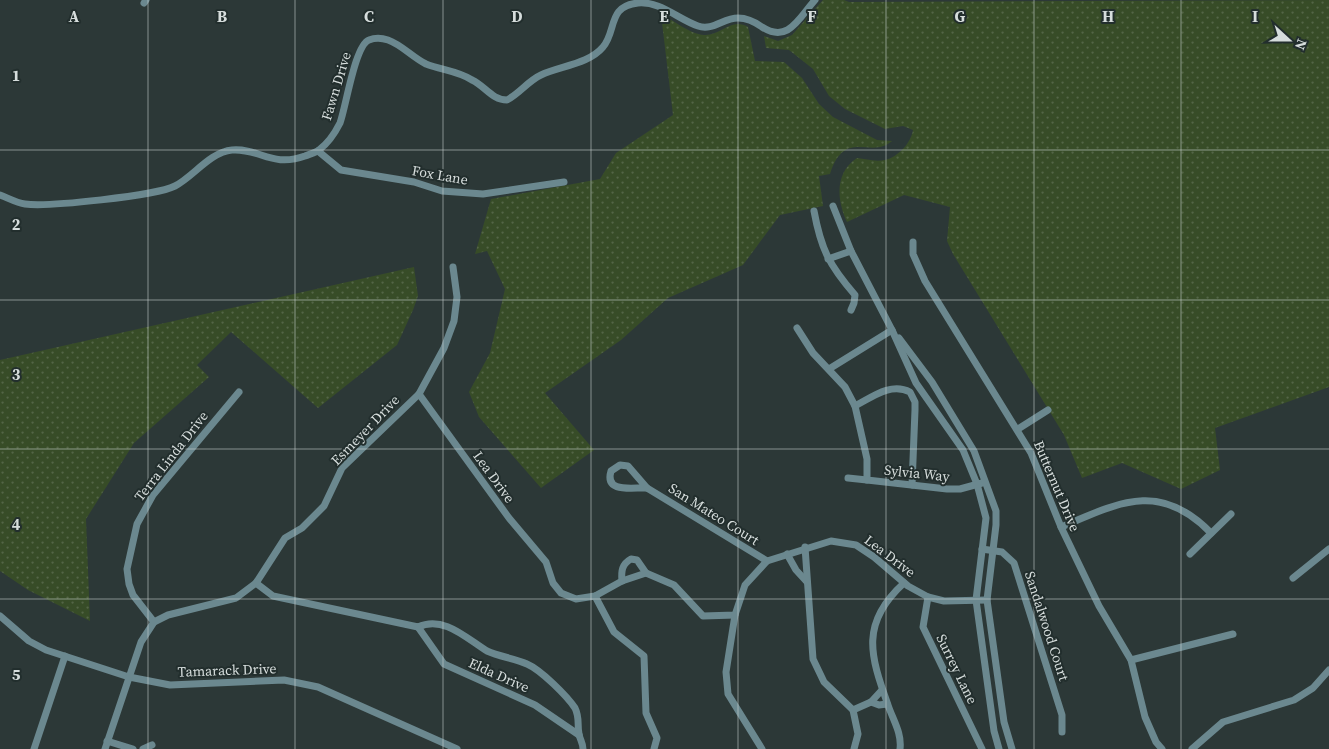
<svg xmlns="http://www.w3.org/2000/svg" width="1329" height="749" viewBox="0 0 1329 749" font-family="'Source Serif 4',serif">
  <style>
    .park { fill: url(#park-dots) }
    .lines { fill: none; stroke-linecap: round; stroke-linejoin: round }
    .minor { stroke: #6b888f; stroke-width: 7 }
    .grid { fill: none; stroke: #d6dddc; stroke-width: 1; stroke-opacity: 0.55 }
    .labels { text-anchor: middle; dominant-baseline: central; stroke-width: 4; stroke-linejoin: round; paint-order: stroke }
    .street-label { font-size: 14px; fill: #d6dddc; stroke: #222e2d }
    .grid-label { font-size: 16px; text-anchor: middle; font-weight: bold; fill: #d6dddc; stroke: #222e2d; stroke-width: 4; stroke-linejoin: round; paint-order: stroke }
  </style>
  <defs>
    <pattern id="park-dots" width="8" height="8" patternUnits="userSpaceOnUse" patternTransform="scale(1.25)"><rect width="8" height="8" fill="#374c27"/><path d="M2 2h.1M6 6h.1" fill="none" stroke="#536546" stroke-width="1.8" stroke-linecap="round"/></pattern>
  </defs>
  <rect width="100%" height="100%" fill="#2c3837"/>
  <g class="park">
    <path d="M823,0H844L849,2L1329,0V387L1215,428L1220,470L1181,489L1122,463L1082,478L1064,435L953,254L947,241L950,207L904,195L847,222C837,201 834,173 857,158C866,159 875,162 885,160C898,157 911,143 913,130L903,126L885,129L845,109L829,96L813,69L789,50L766,48L764,36L778,41L792,35Z"/>
    <path d="M661,14C673,20 690,34 704,35C721,36 731,17 748,27L755,61L784,62L802,78L819,104L833,117L877,140L892,141C871,160 845,127 830,174L819,176L823,206L780,215L743,265L668,298L621,340L545,393L594,450L541,488L479,417L469,392L490,353L505,289L487,251L475,254L491,199L600,179L616,153L673,115Z"/>
    <polygon points="414,267 418,296 413,310 397,345 318,408 231,332 197,365 209,377 134,443 86,519 90,621 28,590 0,571 0,360"/>
  </g>
  <g class="lines">
    <g class="minor">
      <polyline points="144,3 146,0"/>
      <polyline points="318,151 341,170 414,182 442,191 483,194 564,182"/>
      <path d="M0,195C8,198 17,203 25,204C48,207 155,196 175,186C193,177 210,152 232,150C260,148 272,168 305,156C310,154 315,153 319,150C327,144 335,133 340,123C346,107 355,45 369,40C374,38 382,38 388,40C402,45 412,57 426,64C441,70 458,71 472,80C485,86 492,100 507,100C520,93 528,81 541,75C560,66 589,64 603,47C617,31 607,6 638,3C660,1 678,19 698,26C713,31 723,18 738,18C747,18 755,22 762,27C788,44 799,18 815,0"/>
      <polyline points="833,206 851,251 892,330 916,383 963,450 977,484 986,518 976,600 994,731 999,749"/>
      <path d="M814,211C821,249 829,265 855,295L854,303L851,310"/>
      <polyline points="913,242 913,254 925,281 1031,453 1061,527 1099,606 1131,660 1145,717 1156,742 1162,749"/>
      <polyline points="828,259 851,251"/>
      <polyline points="797,328 813,353 845,387 855,406 867,459 867,480 947,489 960,489 982,483"/>
      <polyline points="899,338 932,382 974,451 996,511 996,525 987,600 1004,722 1012,749"/>
      <polyline points="829,369 892,330"/>
      <polyline points="419,394 509,518 546,562 553,583 561,593 576,599 595,596 622,581 646,573 674,585 703,616 735,615 745,585 767,561 831,541 856,545 874,557 908,586 928,597 944,601 987,600"/>
      <path d="M855,406C872,397 891,382 910,392L915,402V410L912,485"/>
      <polyline points="1018,429 1048,410"/>
      <path d="M620,465L628,466L647,488C634,487 604,494 611,471Z"/>
      <polyline points="848,478 867,480"/>
      <polyline points="647,488 767,561"/>
      <path d="M1061,527C1118,503 1160,480 1211,533"/>
      <polyline points="805,547 813,659 824,682 853,710 858,734 854,749"/>
      <polyline points="982,549 1002,552 1014,563 1062,715 1062,732"/>
      <polyline points="787,554 796,570 807,582"/>
      <polyline points="1190,554 1231,514"/>
      <polyline points="1293,578 1329,549"/>
      <path d="M622,581C621,571 622,564 631,559L637,560L646,573"/>
      <path d="M256,583L273,596L418,627C444,615 467,639 487,651C500,657 514,658 527,664C541,670 567,696 575,708C580,718 577,725 579,734C580,740 583,743 583,749"/>
      <polyline points="595,596 614,632 644,656 646,713 657,738 654,749"/>
      <polyline points="928,597 923,627 982,749"/>
      <polyline points="735,615 726,672 728,694 762,749"/>
      <polyline points="0,616 29,641 46,650 129,677 170,685 284,680 318,687 457,749"/>
      <polyline points="154,622 133,595 129,584 127,569 137,524 153,495 239,392"/>
      <polyline points="418,627 444,664 535,705 579,735"/>
      <polyline points="1131,660 1233,634"/>
      <polyline points="871,702 879,705 887,704"/>
      <polyline points="853,710 871,702 882,690"/>
      <polyline points="107,741 133,749"/>
      <polyline points="34,749 65,656"/>
      <polyline points="105,749 141,642 154,622 168,615 236,598 256,583 285,538 302,528 324,506 342,468 419,394 444,348 454,321 457,297 453,267"/>
      <polyline points="143,749 152,745"/>
      <path d="M900,749C902,733 893,720 888,705C870,655 860,623 904,583"/>
      <polyline points="1192,749 1223,722 1294,700 1313,688 1329,670"/>
    </g>
  </g>
  <path class="grid" d="M148,0V749M295,0V749M443,0V749M591,0V749M738,0V749M886,0V749M1034,0V749M1181,0V749M0,150H1329M0,300H1329M0,449H1329M0,599H1329"/>
  <g class="labels">
    <g class="street-label">
      <text transform="translate(336 86) rotate(-73)">Fawn Drive</text>
      <text transform="translate(440 175) rotate(10)">Fox Lane</text>
      <text transform="translate(365 430) rotate(-46)">Esmeyer Drive</text>
      <text transform="translate(171 456) rotate(-52)">Terra Linda Drive</text>
      <text transform="translate(917 473) rotate(6)">Sylvia Way</text>
      <text transform="translate(494 477) rotate(54)">Lea Drive</text>
      <text transform="translate(1057 486) rotate(67)">Butternut Drive</text>
      <text transform="translate(714 514) rotate(32)">San Mateo Court</text>
      <text transform="translate(890 556) rotate(37)">Lea Drive</text>
      <text transform="translate(1047 626) rotate(72)">Sandalwood Court</text>
      <text transform="translate(957 669) rotate(64)">Surrey Lane</text>
      <text transform="translate(227 670) rotate(-2)">Tamarack Drive</text>
      <text transform="translate(499 675) rotate(24)">Elda Drive</text>
    </g>
  </g>
  <g class="grid-label">
    <text x="74" y="22">A</text>
    <text x="222" y="22">B</text>
    <text x="369" y="22">C</text>
    <text x="517" y="22">D</text>
    <text x="664" y="22">E</text>
    <text x="812" y="22">F</text>
    <text x="960" y="22">G</text>
    <text x="1108" y="22">H</text>
    <text x="1255" y="22">I</text>
    <text x="16" y="81">1</text>
    <text x="16" y="230">2</text>
    <text x="16" y="380">3</text>
    <text x="16" y="530">4</text>
    <text x="16" y="680">5</text>
  </g>
  <g transform="translate(1289 40) rotate(111)" stroke="#222e2d" stroke-width="4" paint-order="stroke">
  <path d="M0-4L9 19L0 12L-9 19Z" fill="#d6dddc"/>
  <text y="-8" font-size="14" font-weight="bold" text-anchor="middle" fill="#d6dddc">N</text>
  </g>
</svg>
